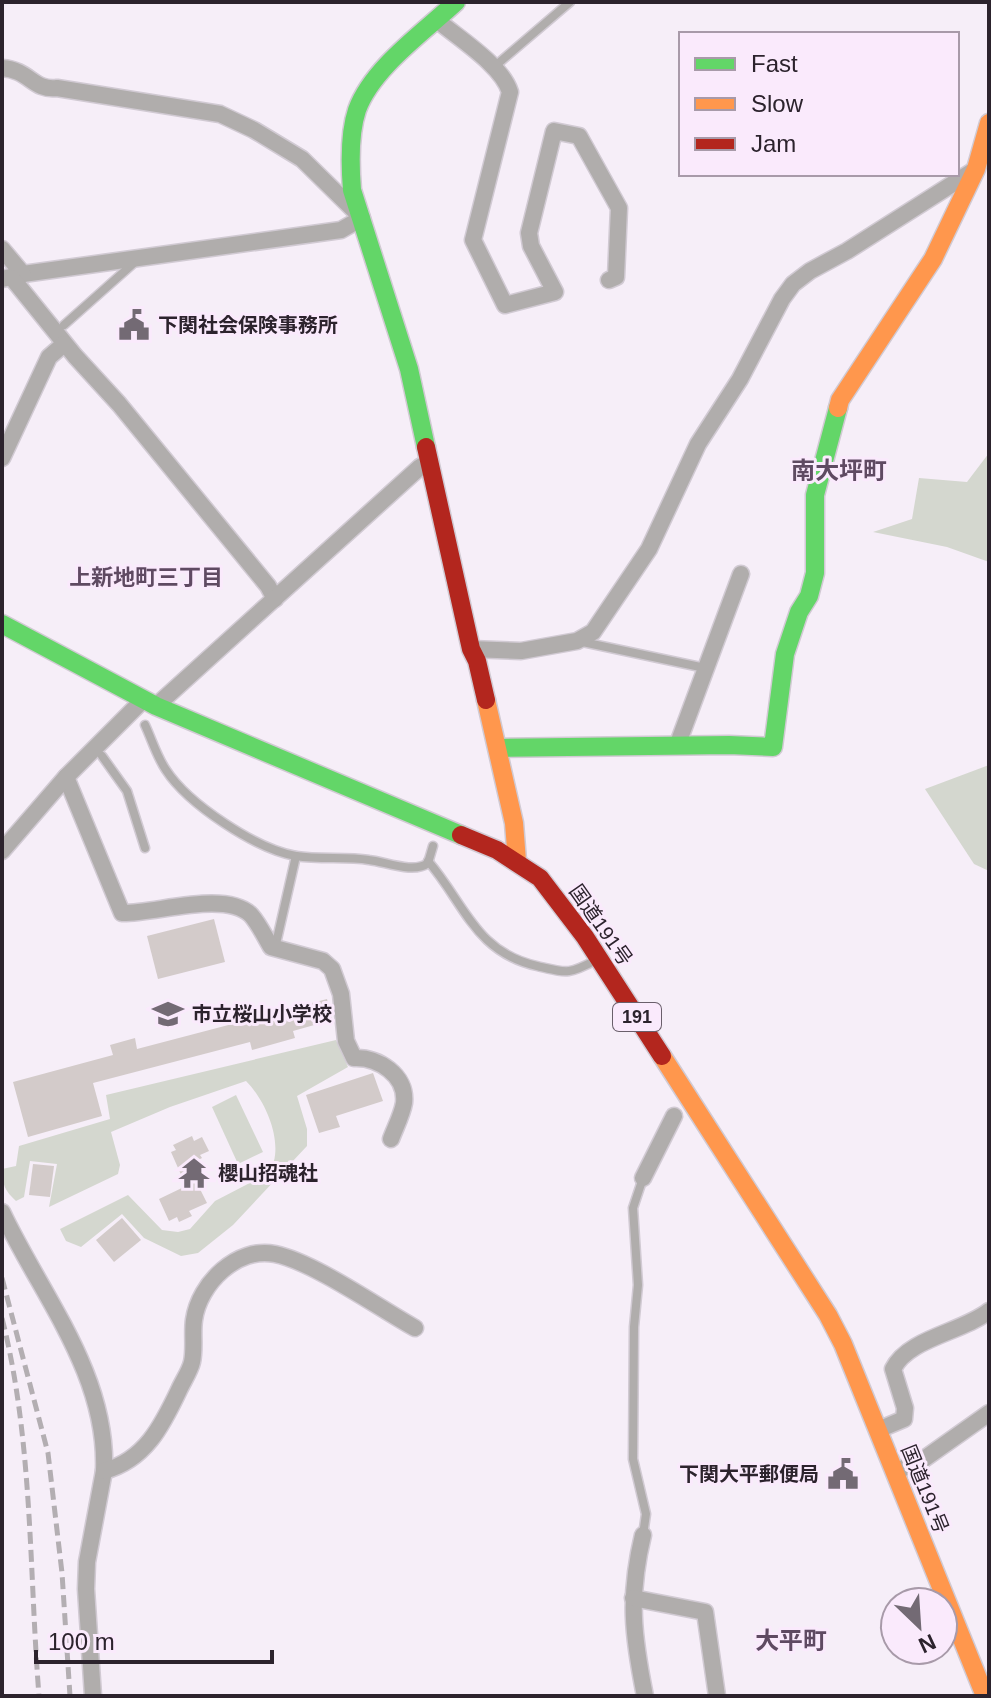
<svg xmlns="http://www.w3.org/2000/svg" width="991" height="1698" viewBox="0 0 991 1698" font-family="Helvetica,'Noto Sans JP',sans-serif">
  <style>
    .green { fill: #d4d7cf }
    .building { fill: #d3cbca }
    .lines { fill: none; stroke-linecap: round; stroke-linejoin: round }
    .lane-casing { stroke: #d1cad3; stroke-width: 11 }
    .street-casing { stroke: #d1cad3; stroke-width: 19 }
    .fast-casing { stroke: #d1cad3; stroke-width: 21 }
    .slow-casing { stroke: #d1cad3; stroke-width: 21 }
    .jam-casing { stroke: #d1cad3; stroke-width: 21 }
    .lane { stroke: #b0adac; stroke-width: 8 }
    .street { stroke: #b0adac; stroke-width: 16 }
    .fast { stroke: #63d668; stroke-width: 18 }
    .slow { stroke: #ff974d; stroke-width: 18 }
    .jam { stroke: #b3261e; stroke-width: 18 }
    .rail { stroke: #b3aeb2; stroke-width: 5; stroke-dasharray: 12 6; stroke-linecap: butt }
    .labels { text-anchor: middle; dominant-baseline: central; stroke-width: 6; stroke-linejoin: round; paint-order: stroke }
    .shield { fill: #faeafc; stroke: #6a5f6b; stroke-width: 2 }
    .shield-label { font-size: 18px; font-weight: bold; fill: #2c232d }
    .poi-label { font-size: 20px; font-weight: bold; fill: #2c232d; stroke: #faeafc; text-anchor: start }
    .street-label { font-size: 20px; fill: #2c232d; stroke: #faeafc }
    .neighbourhood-label { font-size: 22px; font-weight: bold; fill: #5f4a62; stroke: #faeafc }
    .quarter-label { font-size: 24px; font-weight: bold; fill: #5f4a62; stroke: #faeafc }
  </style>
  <rect width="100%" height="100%" fill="#f6eef8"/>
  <g class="green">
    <polygon points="989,453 989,562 947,547 873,532 912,519 919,478 967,482"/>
    <polygon points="989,765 989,871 974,864 925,789"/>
    <path d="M336,1040L348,1067L297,1096L307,1129V1146L233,1225L198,1253L181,1256L144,1238L122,1214L81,1247L66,1241L60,1229L128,1195L162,1230L178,1232L190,1229L215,1201L269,1173C286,1146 266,1101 246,1081L170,1107L111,1132L120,1165L118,1174L49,1207L57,1164L30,1161L24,1197L16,1201C5,1191 2,1184 2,1169L16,1166L19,1146L110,1119L106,1095Z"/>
    <polygon points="236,1095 263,1152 238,1164 212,1107"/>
  </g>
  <g class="building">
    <polygon points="214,919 225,962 158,979 147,936"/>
    <polygon points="327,999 332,1020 293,1031 295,1038 252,1050 250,1042 93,1083 102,1116 28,1137 13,1082 113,1055 110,1045 135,1038 137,1049"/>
    <polygon points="373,1073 383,1101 336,1116 340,1127 319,1133 306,1095"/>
    <polygon points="192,1136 194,1141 202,1137 209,1151 200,1155 202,1158 194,1162 205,1186 200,1189 207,1203 189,1211 192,1216 179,1222 177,1217 169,1221 159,1199 186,1186 171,1152 176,1150 173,1145"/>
    <polygon points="33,1164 54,1166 50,1197 29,1195"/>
    <polygon points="122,1218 141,1240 114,1262 96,1240"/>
  </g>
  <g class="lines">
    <defs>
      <g id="lane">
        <polyline points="494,67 570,2"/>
        <polyline points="64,325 135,262"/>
        <polyline points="578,641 705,668"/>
        <path d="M145,725C152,740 157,757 166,770C188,804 256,849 296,856C321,860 346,856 369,860C386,862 414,874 428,863L433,846"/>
        <polyline points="102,756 127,791 145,848"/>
        <path d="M428,861C465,904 475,952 537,966C567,973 568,975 596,960"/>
        <polyline points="275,948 296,856"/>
        <polyline points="643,1178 633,1208 638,1285 634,1327 633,1459 646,1514 643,1535"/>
      </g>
      <g id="street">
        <path d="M437,20C458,38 502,65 510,92L473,240L505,305L555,292L531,246L529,233L554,131L579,136L619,208L616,277L609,280"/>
        <path d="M2,68C30,70 33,91 57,88L220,114L254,130L302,159L362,218L341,230L23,274L2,279"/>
        <polyline points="2,249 23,274"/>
        <polyline points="12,278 75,356 119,404 268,586 275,599"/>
        <polyline points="2,458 49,357 64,344"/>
        <polyline points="471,649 521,651 577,641 593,632 649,549 698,444 740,379 782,299 793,284 810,271 847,251 976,169"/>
        <polyline points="156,706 420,467 430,461"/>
        <polyline points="677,746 741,574"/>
        <path d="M66,777L122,913C155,914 225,890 251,915C259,924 265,937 271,947L323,961L332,969L341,994L346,1041L354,1058C378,1057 407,1075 404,1103C402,1115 395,1128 391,1139"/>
        <polyline points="2,851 66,777 143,700"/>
        <polyline points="643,1178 674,1116"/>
        <path d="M2,1212C41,1295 108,1374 104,1471L87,1562L86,1589L93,1696"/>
        <path d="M878,1430L904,1419L905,1408L893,1369C908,1338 963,1332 989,1311"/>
        <path d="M104,1471C145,1460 162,1426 179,1390C183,1381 190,1371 192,1362C195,1349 192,1333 194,1320C199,1283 238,1246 275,1254C314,1262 379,1308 415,1328"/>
        <polyline points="895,1472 924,1459 989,1413"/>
        <path d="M643,1535C628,1597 633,1636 645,1696"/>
        <polyline points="633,1598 705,1612 717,1696"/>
      </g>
      <g id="fast">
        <path d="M426,447L409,369L352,190C350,165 349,134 357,110C372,68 424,32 456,2"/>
        <polyline points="2,624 156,706 461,835"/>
        <polyline points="498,748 729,745 773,747 785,654 799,612 809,596 815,573 815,495 838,408"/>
      </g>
      <g id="slow">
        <polyline points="838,408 840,400 933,259 976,169 989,123"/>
        <polyline points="486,700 514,823 517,861"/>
        <polyline points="662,1056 828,1315 843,1344 985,1696"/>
      </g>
      <g id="jam">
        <polyline points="426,447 471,649 477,661 486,700"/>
        <polyline points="461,835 497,850 540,878 585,937 662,1056"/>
      </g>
    </defs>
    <use href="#lane" class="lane-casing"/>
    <use href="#street" class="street-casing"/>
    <use href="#fast" class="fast-casing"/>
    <use href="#slow" class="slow-casing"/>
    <use href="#jam" class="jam-casing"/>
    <use href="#lane" class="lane"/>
    <use href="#street" class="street"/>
    <use href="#fast" class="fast"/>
    <use href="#slow" class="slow"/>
    <use href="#jam" class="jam"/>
    <g class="rail">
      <polyline points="2,1278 48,1453 62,1573 70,1696"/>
      <path d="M2,1318C33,1441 29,1570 39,1696"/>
    </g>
  </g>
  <defs>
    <symbol id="civic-bare" viewBox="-9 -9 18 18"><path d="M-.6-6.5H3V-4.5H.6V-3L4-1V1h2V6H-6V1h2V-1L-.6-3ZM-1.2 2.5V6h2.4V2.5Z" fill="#736a74" stroke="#faeafc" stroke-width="2.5" paint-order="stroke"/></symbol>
    <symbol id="school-bare" viewBox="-9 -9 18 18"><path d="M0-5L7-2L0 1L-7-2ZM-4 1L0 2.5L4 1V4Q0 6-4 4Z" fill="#736a74" stroke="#faeafc" stroke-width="2.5" paint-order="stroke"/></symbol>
    <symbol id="temple-bare" viewBox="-9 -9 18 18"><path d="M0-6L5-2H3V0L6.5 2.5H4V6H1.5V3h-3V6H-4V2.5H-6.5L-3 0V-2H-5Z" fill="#736a74" stroke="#faeafc" stroke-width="2.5" paint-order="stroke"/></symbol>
  </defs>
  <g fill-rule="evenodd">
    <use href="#civic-bare" x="112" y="303" width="44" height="44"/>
    <use href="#school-bare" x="146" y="992" width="44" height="44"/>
    <use href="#temple-bare" x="172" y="1151" width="44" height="44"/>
    <use href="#civic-bare" x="821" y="1452" width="44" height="44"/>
  </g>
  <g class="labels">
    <rect class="shield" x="613" y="1003" width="48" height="28" rx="6"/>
    <g class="shield-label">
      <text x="637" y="1017">191</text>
    </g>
    <g class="poi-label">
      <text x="158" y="325">下関社会保険事務所</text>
      <text x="192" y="1014">市立桜山小学校</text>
      <text x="218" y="1173">櫻山招魂社</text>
      <text x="819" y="1474" text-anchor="end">下関大平郵便局</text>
    </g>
    <g class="street-label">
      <text transform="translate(601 925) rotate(55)">国道191号</text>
      <text transform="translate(925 1489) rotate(68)">国道191号</text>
    </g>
    <g class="neighbourhood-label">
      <text x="146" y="577">上新地町三丁目</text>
    </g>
    <g class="quarter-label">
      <text x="839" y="470">南大坪町</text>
      <text x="791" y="1640">大平町</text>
    </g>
  </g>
  <rect width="991" height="1698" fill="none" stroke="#2c232d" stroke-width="8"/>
  <rect x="679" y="32" width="280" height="144" fill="#faeafc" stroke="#a89aa9" stroke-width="2"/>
  <rect x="695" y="58" width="40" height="12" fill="#63d668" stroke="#a89aa9" stroke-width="2"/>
  <text x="751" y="72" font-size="24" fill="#2c232d">Fast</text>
  <rect x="695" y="98" width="40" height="12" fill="#ff974d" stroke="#a89aa9" stroke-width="2"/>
  <text x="751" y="112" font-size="24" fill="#2c232d">Slow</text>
  <rect x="695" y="138" width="40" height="12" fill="#b3261e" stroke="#a89aa9" stroke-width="2"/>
  <text x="751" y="152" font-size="24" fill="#2c232d">Jam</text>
  <g transform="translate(919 1626) rotate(155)"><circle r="38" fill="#faeafc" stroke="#a89aa9" stroke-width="2"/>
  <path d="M0-6L14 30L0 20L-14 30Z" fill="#736a74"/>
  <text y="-12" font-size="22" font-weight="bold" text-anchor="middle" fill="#2c232d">N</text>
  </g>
  <path d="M36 1650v12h236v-12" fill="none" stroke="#2c232d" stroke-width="4"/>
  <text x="48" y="1650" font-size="24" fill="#2c232d" stroke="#faeafc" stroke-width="6" paint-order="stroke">100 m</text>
</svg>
